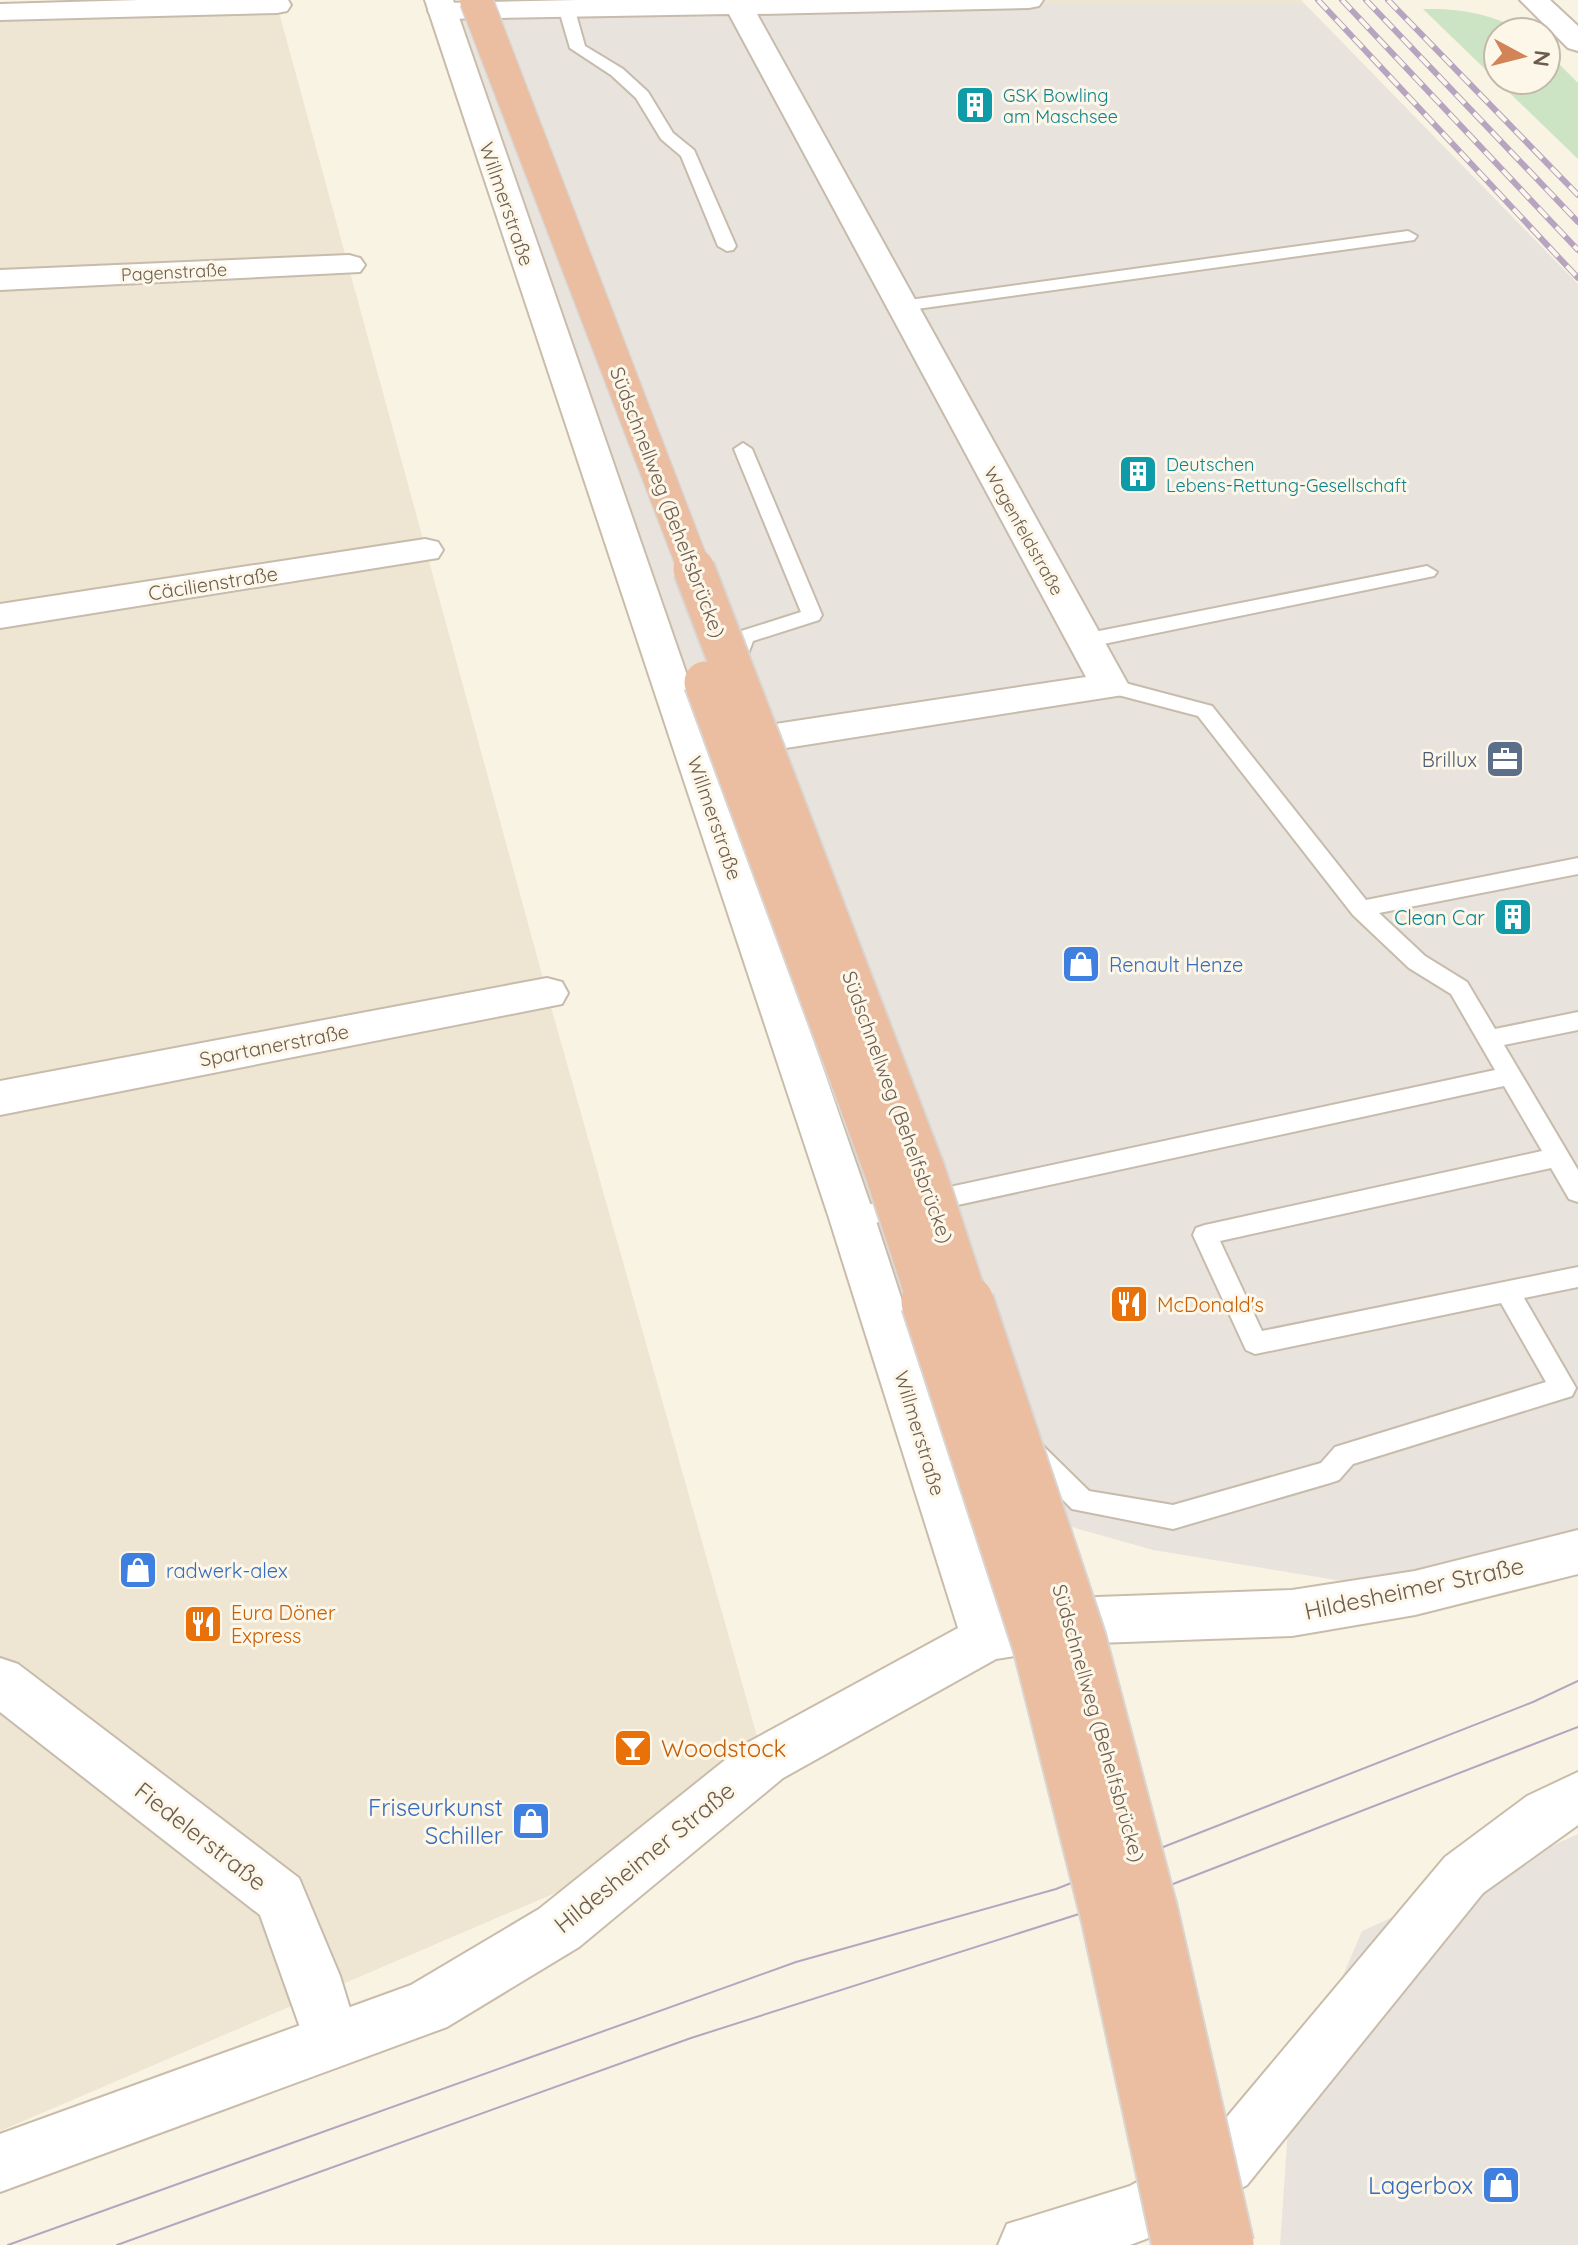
<svg xmlns="http://www.w3.org/2000/svg" width="1578" height="2245" viewBox="0 0 1578 2245" font-family="Quicksand,sans-serif">
  <style>
    .residential { fill: #efe5d3 }
    .industrial { fill: #e8e4dd }
    .green { fill: #cde4c4 }
    .lines { fill: none; stroke-linecap: round; stroke-linejoin: round }
    .lane-casing { stroke: #c7bbac; stroke-width: 4 }
    .street-casing { stroke: #c7bbac; stroke-width: 4 }
    .secondary-casing { stroke: #cabcaa; stroke-width: 4 }
    .lane { fill: #fff; fill-rule: evenodd }
    .street { fill: #fff; fill-rule: evenodd }
    .secondary { fill: #fff; fill-rule: evenodd }
    .tram { stroke: #b6a4c0; stroke-width: 2 }
    .rail-casing { stroke: #b6a4c0; stroke-width: 6 }
    .rail { stroke: #fcf7e9; stroke-width: 4; stroke-dasharray: 13; stroke-linecap: butt }
    .highway-bridge-far2-casing { stroke: #d9d5d1; stroke-width: 35; stroke-linecap: butt }
    .highway-bridge-far1-casing { stroke: #d9d5d1; stroke-width: 45; stroke-linecap: butt }
    .highway-bridge-casing { stroke: #d9d5d1; stroke-width: 57; stroke-linecap: butt }
    .highway-bridge-far2 { stroke: #ebbea2; stroke-width: 32 }
    .highway-bridge-far1 { stroke: #ebbea2; stroke-width: 41 }
    .highway-bridge { stroke: #ebbea2; stroke-width: 53 }
    .labels { text-anchor: middle; dominant-baseline: central; stroke-width: 6; stroke-linejoin: round; paint-order: stroke }
    .far-culture-label { font-size: 18px; fill: #0d838f; stroke: #fcf7e9; text-anchor: start }
    .far-street-label { font-size: 18px; fill: #6d5c4d; stroke: #fcf7e9 }
    .street-label { font-size: 20px; fill: #6d5c4d; stroke: #fcf7e9 }
    .service-label { font-size: 20px; fill: #4e5e75; stroke: #fcf7e9; text-anchor: end }
    .culture-label { font-size: 20px; fill: #0d838f; stroke: #fcf7e9; text-anchor: end }
    .shop-label { font-size: 20px; fill: #366cbe; stroke: #fcf7e9; text-anchor: start }
    .food-label { font-size: 20px; fill: #c56008; stroke: #fcf7e9; text-anchor: start }
    .near-street-label { font-size: 24px; fill: #6d5c4d; stroke: #fcf7e9 }
    .near-food-label { font-size: 24px; fill: #c56008; stroke: #fcf7e9; text-anchor: start }
    .near-shop-label { font-size: 24px; fill: #366cbe; stroke: #fcf7e9; text-anchor: end }
  </style>
  <rect width="100%" height="100%" fill="#f8f3e3"/>
  <g class="residential">
    <polygon points="628,0 1301,0 1304,3 880,3"/>
    <polygon points="277,5 547,993 764,1761 646,1854 0,2131 0,12"/>
  </g>
  <g class="industrial">
    <polygon points="880,3 1304,3 1578,284 1578,1552 1415,1593 1153,1550 937,1489 442,11"/>
    <polygon points="1578,1834 1578,2245 1280,2245 1290,2099 1362,1931"/>
  </g>
  <path class="green" d="M1423,9C1462,8 1491,14 1525,32H1498V80H1546V51L1578,83V159Z"/>
  <g class="lines">
    <defs>
      <g id="lane">
        <polygon points="566,2 574,7 585,46 623,69 648,92 673,133 694,150 736,246 733,250 727,251 718,246 681,156 661,139 636,98 611,75 570,48 558,7"/>
        <polygon points="1408,231 1417,236 1414,240 902,311 893,306 902,301"/>
        <polygon points="743,443 752,449 822,615 819,620 753,641 742,670 732,677 722,670 738,632 801,612 734,449"/>
        <polygon points="1427,566 1437,572 1434,576 1084,648 1074,641 1084,634"/>
        <polygon points="1110,679 1212,706 1366,900 1578,858 1578,874 1379,913 1425,956 1467,982 1495,1029 1578,1012 1578,1030 1504,1045 1578,1170 1578,1202 1569,1199 1551,1168 1220,1241 1262,1331 1578,1267 1578,1287 1524,1298 1576,1388 1572,1396 1353,1464 1339,1480 1330,1483 1173,1529 1072,1509 1019,1456 1015,1448 1019,1440 1028,1437 1037,1440 1089,1491 1173,1505 1321,1463 1335,1447 1546,1382 1501,1303 1255,1354 1246,1350 1193,1235 1196,1228 1205,1225 1542,1151 1504,1086 852,1228 843,1225 840,1218 843,1211 852,1208 1495,1070 1451,994 1409,968 1353,915 1198,716 1103,691 1100,686"/>
      </g>
      <g id="street">
        <polygon points="139,0 288,0 291,5 287,11 277,13 0,20 0,4"/>
        <polygon points="577,0 1043,0 1039,6 1029,8 757,14 1129,686 1123,695 722,758 708,754 703,745 708,736 722,732 1086,677 729,14 442,19 432,17 428,11 432,5 442,3"/>
        <polygon points="1520,0 1550,0 1578,26 1578,51 1568,48"/>
        <polygon points="349,255 360,258 365,265 360,272 0,290 0,270"/>
        <polygon points="425,539 438,542 443,550 438,558 0,628 0,604"/>
        <polygon points="547,978 562,982 568,993 562,1004 0,1115 0,1081"/>
        <polygon points="0,1658 18,1664 299,1878 340,1976 360,2041 352,2061 332,2069 312,2061 260,1915 0,1712"/>
      </g>
      <g id="secondary">
        <polygon points="425,0 453,0 875,1218 1004,1612 1097,1597 1292,1590 1415,1571 1578,1530 1578,1574 1415,1615 1292,1636 1097,1643 996,1659 783,1778 579,1947 447,2027 0,2192 0,2134 411,1985 539,1909 745,1744 958,1628 829,1218"/>
        <polygon points="1578,1772 1578,1825 1483,1893 1247,2185 1162,2233 1130,2245 998,2245 1007,2224 1130,2186 1205,2143 1445,1857 1527,1796"/>
      </g>
    </defs>
    <use href="#lane" class="lane-casing"/>
    <use href="#street" class="street-casing"/>
    <use href="#secondary" class="secondary-casing"/>
    <use href="#lane" class="lane"/>
    <use href="#street" class="street"/>
    <use href="#secondary" class="secondary"/>
    <g class="tram">
      <polyline points="8,2245 796,1962 1056,1889 1533,1702 1578,1681"/>
      <polyline points="117,2245 691,2038 1173,1884 1578,1727"/>
    </g>
    <defs>
      <g id="rail">
        <polyline points="1318,0 1578,278"/>
        <polyline points="1342,0 1578,250"/>
        <polyline points="1366,0 1578,222"/>
        <polyline points="1388,0 1578,195"/>
      </g>
    </defs>
    <use href="#rail" class="rail-casing"/>
    <use href="#rail" class="rail"/>
    <defs>
      <polyline id="highway-bridge-far2" points="476,0 695,571"/>
      <g id="highway-bridge-far1">
        <polyline points="694,569 924,1170 968,1304"/>
        <polyline points="705,682 887,1176 929,1304"/>
      </g>
      <g id="highway-bridge">
        <polyline points="928,1302 1039,1643 1108,1917 1179,2245"/>
        <polyline points="967,1302 1079,1639 1151,1912 1227,2245"/>
      </g>
    </defs>
    <use href="#highway-bridge-far2" class="highway-bridge-far2-casing"/>
    <use href="#highway-bridge-far1" class="highway-bridge-far1-casing"/>
    <use href="#highway-bridge" class="highway-bridge-casing"/>
    <use href="#highway-bridge-far2" class="highway-bridge-far2"/>
    <use href="#highway-bridge-far1" class="highway-bridge-far1"/>
    <use href="#highway-bridge" class="highway-bridge"/>
  </g>
  <defs>
    <symbol id="building-square" viewBox="-11 -11 22 22"><rect x="-9" y="-9" width="18" height="18" rx="4" fill="#0f9aa8" stroke="#fcf7e9"/><path d="M-4-6H4V6H1V3H-1V6H-4ZM-2.5-4.3h1.7v1.8h-1.7ZM.8-4.3h1.7v1.8H.8ZM-2.5-1h1.7V.8h-1.7ZM.8-1h1.7V.8H.8Z" fill="#fff"/></symbol>
    <symbol id="office-square" viewBox="-11 -11 22 22"><rect x="-9" y="-9" width="18" height="18" rx="4" fill="#5c6f8a" stroke="#fcf7e9"/><path d="M-6-3h4V-5.5h4V-3h4V5H-6ZM-1-4.5V-3h2v-1.5ZM-6 0V1H6V0Z" fill="#fff"/></symbol>
    <symbol id="shop-square" viewBox="-11 -11 22 22"><rect x="-9" y="-9" width="18" height="18" rx="4" fill="#3f7fe0" stroke="#fcf7e9"/><path d="M-5-2.5h2.3a2.7 3.5 0 0 1 5.4 0H5L5.5 6h-11ZM-1.5-2.5h3a1.5 2.3 0 0 0-3 0Z" fill="#fff"/></symbol>
    <symbol id="restaurant-square" viewBox="-11 -11 22 22"><rect x="-9" y="-9" width="18" height="18" rx="4" fill="#e8710a" stroke="#fcf7e9"/><path d="M-5-6h1v4h1v-4h1v4h1v-4h1v5L-1.5 .5V6h-2V.5L-5-1ZM5-6V6H3V1.5H1.5Q1.5-4 5-6Z" fill="#fff"/></symbol>
    <symbol id="bar-square" viewBox="-11 -11 22 22"><rect x="-9" y="-9" width="18" height="18" rx="4" fill="#e8710a" stroke="#fcf7e9"/><path d="M-6-5H6L.8 .8V4.5H3.5V6h-7V4.5H-.8V.8Z" fill="#fff"/></symbol>
  </defs>
  <g fill-rule="evenodd">
    <use href="#building-square" x="953" y="83" width="44" height="44"/>
    <use href="#building-square" x="1116" y="452" width="44" height="44"/>
    <use href="#office-square" x="1483" y="737" width="44" height="44"/>
    <use href="#building-square" x="1491" y="895" width="44" height="44"/>
    <use href="#shop-square" x="1059" y="942" width="44" height="44"/>
    <use href="#restaurant-square" x="1107" y="1282" width="44" height="44"/>
    <use href="#shop-square" x="116" y="1548" width="44" height="44"/>
    <use href="#restaurant-square" x="181" y="1602" width="44" height="44"/>
    <use href="#bar-square" x="611" y="1726" width="44" height="44"/>
    <use href="#shop-square" x="509" y="1799" width="44" height="44"/>
    <use href="#shop-square" x="1479" y="2163" width="44" height="44"/>
  </g>
  <g class="labels">
    <g class="far-culture-label">
      <text x="1003" y="95">GSK Bowling<tspan x="1003" dy="21">am Maschsee</tspan></text>
      <text x="1166" y="464">Deutschen<tspan x="1166" dy="21">Lebens-Rettung-Gesellschaft</tspan></text>
    </g>
    <g class="far-street-label">
      <text transform="translate(174 272) rotate(-3)">Pagenstraße</text>
      <text transform="translate(1024 531) rotate(61)">Wagenfeldstraße</text>
    </g>
    <g class="street-label">
      <text transform="translate(507 204) rotate(71)">Willmerstraße</text>
      <text transform="translate(668 502) rotate(69)">Südschnellweg (Behelfsbrücke)</text>
      <text transform="translate(213 583) rotate(-9)">Cäcilienstraße</text>
      <text transform="translate(715 818) rotate(71)">Willmerstraße</text>
      <text transform="translate(274 1045) rotate(-11)">Spartanerstraße</text>
      <text transform="translate(898 1107) rotate(70)">Südschnellweg (Behelfsbrücke)</text>
      <text transform="translate(920 1433) rotate(73)">Willmerstraße</text>
      <text transform="translate(1099 1723) rotate(74)">Südschnellweg (Behelfsbrücke)</text>
    </g>
    <g class="service-label">
      <text x="1477" y="759">Brillux</text>
    </g>
    <g class="culture-label">
      <text x="1485" y="917">Clean Car</text>
    </g>
    <g class="shop-label">
      <text x="1109" y="964">Renault Henze</text>
      <text x="166" y="1570">radwerk-alex</text>
    </g>
    <g class="food-label">
      <text x="1157" y="1304">McDonald's</text>
      <text x="231" y="1612">Eura Döner<tspan x="231" dy="23">Express</tspan></text>
    </g>
    <g class="near-street-label">
      <text transform="translate(1414 1588) rotate(-12)">Hildesheimer Straße</text>
      <text transform="translate(201 1836) rotate(38)">Fiedelerstraße</text>
      <text transform="translate(644 1857) rotate(-39)">Hildesheimer Straße</text>
    </g>
    <g class="near-food-label">
      <text x="661" y="1748">Woodstock</text>
    </g>
    <g class="near-shop-label">
      <text x="503" y="1807">Friseurkunst<tspan x="503" dy="28">Schiller</tspan></text>
      <text x="1473" y="2185">Lagerbox</text>
    </g>
  </g>
  <g transform="translate(1522 56) rotate(97)"><circle r="38" fill="#fcf7e9" stroke="#c3b9ab" stroke-width="2"/>
  <path d="M0-6L14 30L0 20L-14 30Z" fill="#d38358"/>
  <text y="-12" font-size="22" font-weight="bold" text-anchor="middle" fill="#6d5c4d">N</text>
  </g>
</svg>
